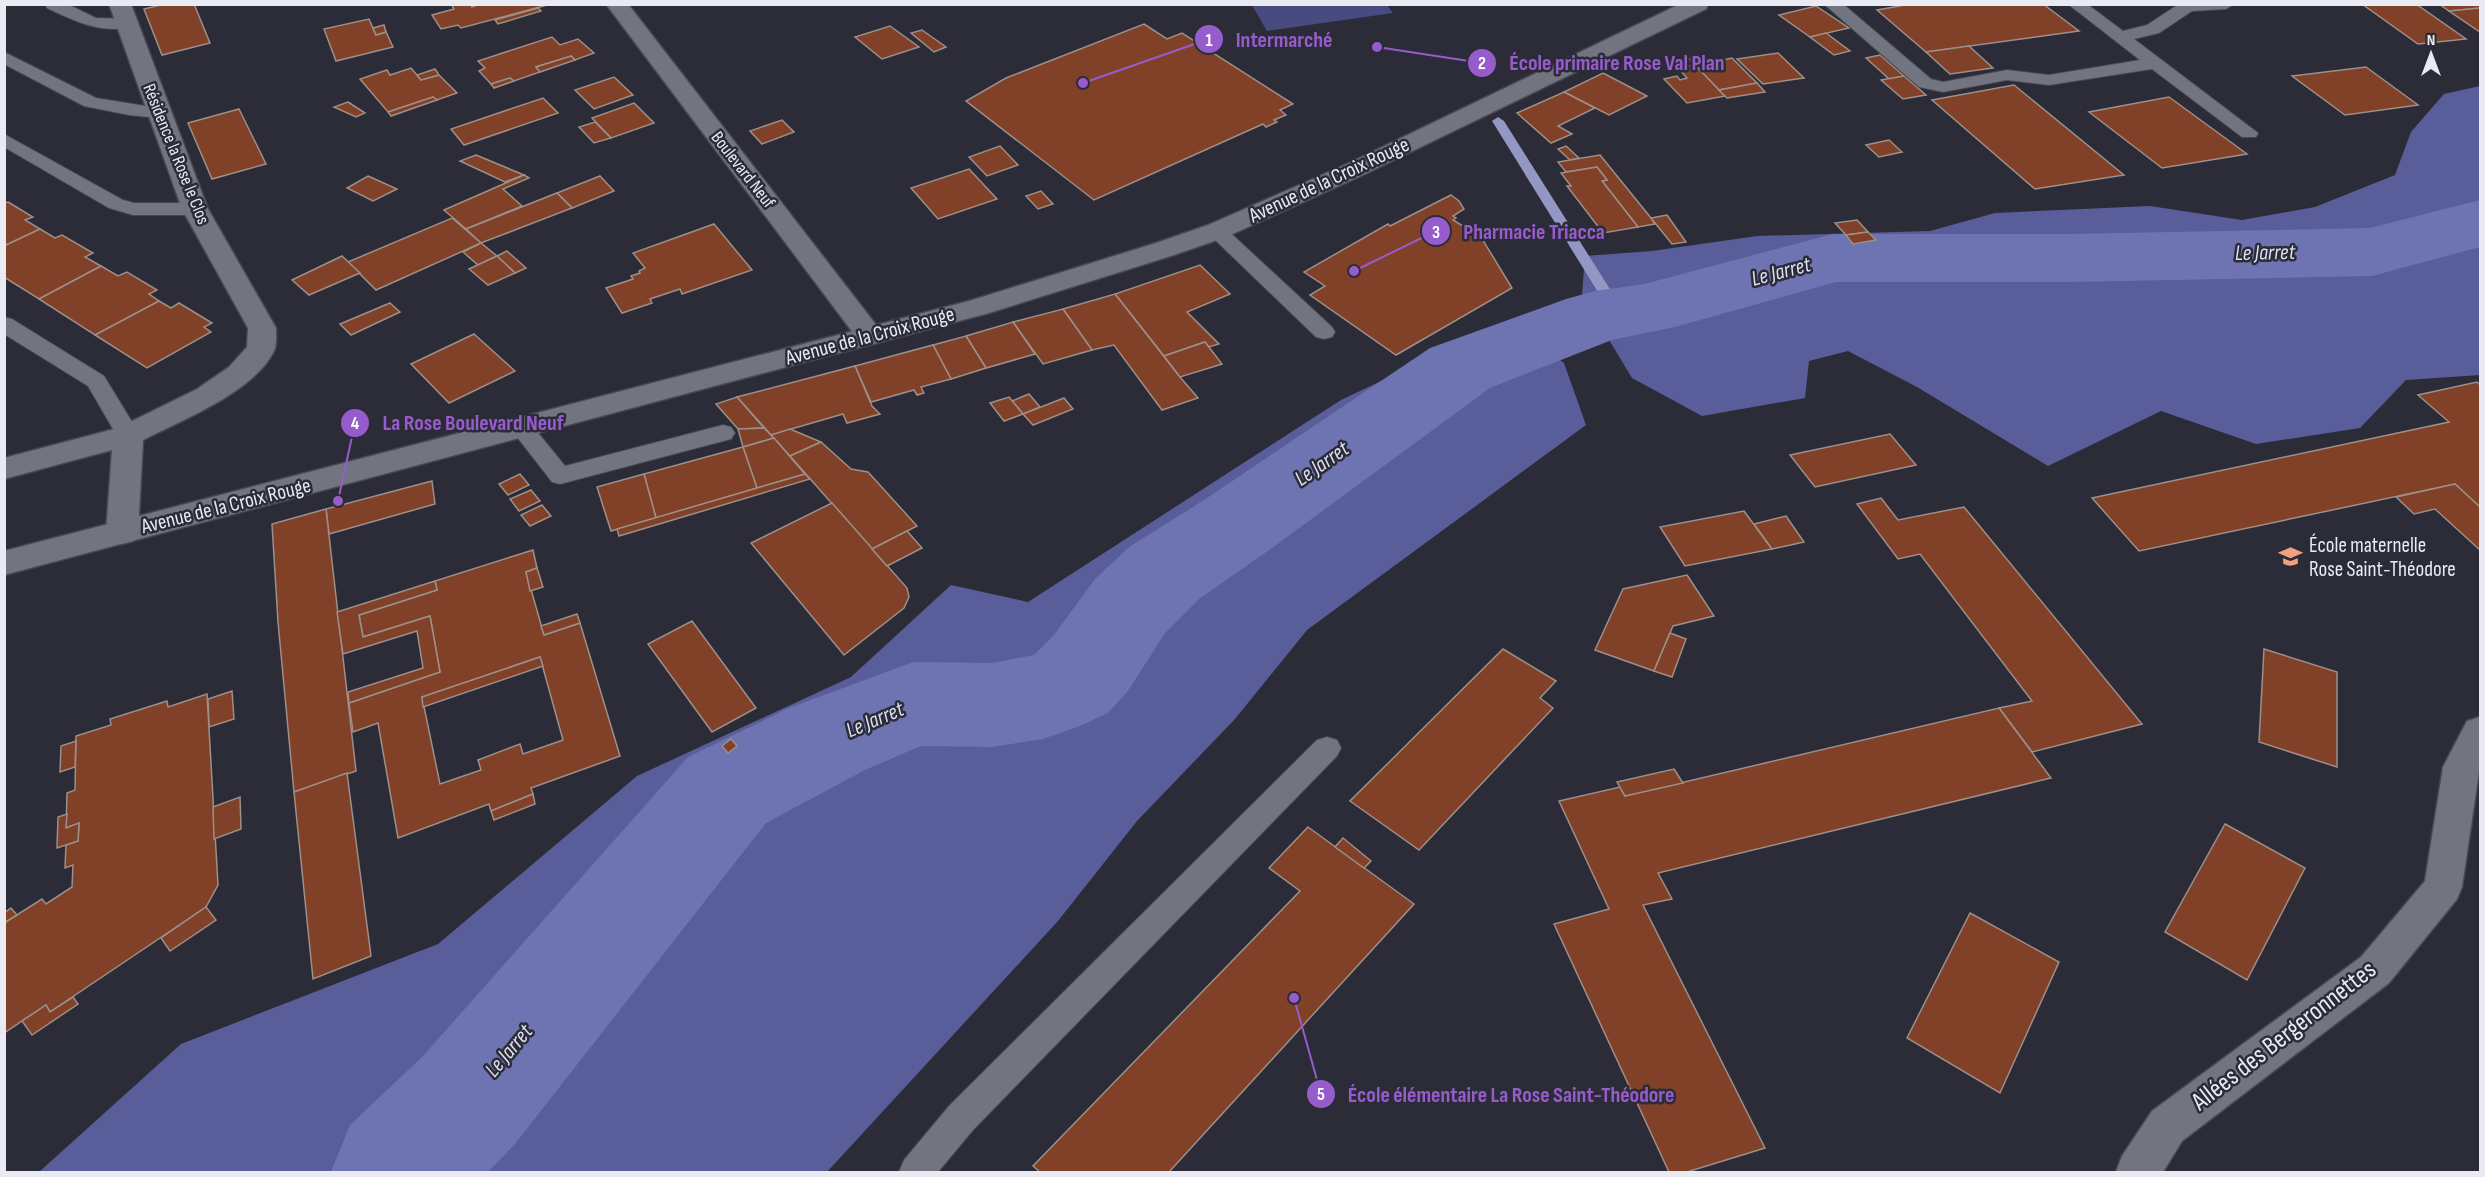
<svg xmlns="http://www.w3.org/2000/svg" width="2485" height="1177" viewBox="0 0 2485 1177" font-family="'Sofia Sans Condensed',sans-serif">
  <style>
    .green { fill: #474b80 }
    .forest { fill: #595e9a }
    .lines { fill: none; stroke-linecap: round; stroke-linejoin: round }
    .stream { fill: #9397c4; fill-rule: evenodd }
    .river { fill: #6e73b1; fill-rule: evenodd }
    .building { fill: #804128; stroke: #9d8f89; stroke-width: 1.5; fill-rule: evenodd }
    .service-casing { stroke: #474851; stroke-width: 2 }
    .minor-casing { stroke: #474851; stroke-width: 3 }
    .secondary-casing { stroke: #474851; stroke-width: 3 }
    .service { fill: #727480; fill-rule: evenodd }
    .minor { fill: #727480; fill-rule: evenodd }
    .secondary { fill: #727480; fill-rule: evenodd }
    .labels { text-anchor: middle; dominant-baseline: central; stroke-width: 5; stroke-linejoin: round; paint-order: stroke }
    .far-street-label { font-size: 18px; fill: #eaebf2; stroke: #2b2c37 }
    .street-label { font-size: 21px; fill: #eaebf2; stroke: #2b2c37 }
    .poi-label { font-size: 21px; fill: #eaebf2; stroke: #2b2c37; text-anchor: start }
    .water-label { font-size: 22px; font-style: italic; fill: #dddff2; stroke: #2b2c37 }
    .near-street-label { font-size: 26px; fill: #eaebf2; stroke: #2b2c37 }
    .leader { fill: none; stroke: #975ccc; stroke-width: 2 }
    .callout-dot { fill: #975ccc; stroke: #2b2c37; stroke-width: 2 }
    .mark-label { font-size: 18px; text-anchor: middle; font-weight: bold; fill: #fff }
    .callout-label { font-size: 22px; text-anchor: middle; font-weight: bold; fill: #975ccc; stroke: #2b2c37; stroke-width: 5; stroke-linejoin: round; paint-order: stroke }
  </style>
  <rect width="100%" height="100%" fill="#2b2c37"/>
  <polygon class="green" points="1252,5 1387,5 1393,13 1267,31"/>
  <g class="forest">
    <polygon points="2480,86 2480,375 2406,380 2360,428 2256,444 2161,411 2048,466 1917,387 1848,351 1809,361 1805,398 1702,416 1632,378 1582,295 1585,256 1652,251 1757,236 1930,231 1995,213 2150,206 2242,220 2315,207 2395,175 2411,132 2444,94"/>
    <polygon points="1508,321 1564,363 1586,425 1307,630 1235,719 1137,821 1058,921 827,1172 39,1172 181,1044 438,944 637,776 851,677 951,585 1028,602 1341,400"/>
  </g>
  <g class="lines">
    <polygon class="stream" points="1498,117 1504,121 1625,313 1623,316 1613,316 1611,313 1492,121"/>
    <polygon class="river" points="2480,200 2480,247 2372,276 2070,282 1836,282 1675,327 1612,340 1490,388 1272,548 1199,599 1165,633 1128,691 1108,713 1080,726 1043,739 992,747 921,746 865,770 766,823 515,1144 488,1172 331,1172 350,1125 423,1056 688,757 789,708 913,662 992,663 1034,655 1054,635 1095,579 1129,547 1204,500 1430,348 1566,299 1595,291 1644,284 1833,234 2070,234 2370,228"/>
  </g>
  <g class="building">
    <polygon points="165,4 194,4 210,43 162,55 144,9"/>
    <polygon points="451,4 470,4 472,7 480,4 551,4 461,28 458,25 441,29 432,15 454,9"/>
    <polygon points="1911,4 2043,4 2079,31 1926,52 1877,10"/>
    <polygon points="2362,4 2416,4 2466,39 2418,44"/>
    <polygon points="2439,4 2480,4 2480,8 2449,11"/>
    <polygon points="1816,6 1849,28 1810,37 1779,15"/>
    <polygon points="538,8 541,11 498,24 495,20"/>
    <polygon points="2480,8 2480,32 2449,11"/>
    <polygon points="369,19 376,35 386,32 393,47 336,61 324,29"/>
    <polygon points="1144,24 1167,39 1182,33 1293,104 1280,110 1286,115 1274,120 1277,122 1266,127 1263,124 1094,200 966,101 1006,78"/>
    <polygon points="384,25 386,32 376,35 373,28"/>
    <polygon points="890,26 919,47 882,59 855,37"/>
    <polygon points="922,30 946,47 934,52 911,33"/>
    <polygon points="1826,33 1850,51 1834,55 1810,37"/>
    <polygon points="552,37 560,45 578,39 594,53 575,60 571,56 536,67 540,72 514,81 510,78 491,84 479,71 485,68 478,61"/>
    <polygon points="1969,46 1993,68 1950,74 1926,52"/>
    <polygon points="1778,53 1804,78 1763,84 1737,59"/>
    <polygon points="1880,55 1904,76 1889,79 1866,58"/>
    <polygon points="571,56 575,60 540,72 536,67"/>
    <polygon points="1702,56 1711,66 1717,65 1713,62 1732,58 1757,83 1719,90 1689,59"/>
    <polygon points="1695,65 1719,90 1725,96 1687,103 1664,79 1677,76 1680,80 1687,78 1677,67"/>
    <polygon points="2366,67 2418,105 2345,115 2292,76"/>
    <polygon points="411,68 421,80 439,75 457,93 437,100 433,97 388,112 360,79 387,70 390,75"/>
    <polygon points="435,69 439,75 421,80 417,75"/>
    <polygon points="1603,73 1647,96 1609,115 1564,92"/>
    <polygon points="1904,76 1926,95 1903,99 1881,80"/>
    <polygon points="614,77 633,95 594,109 575,90"/>
    <polygon points="510,78 514,81 494,88 491,84"/>
    <polygon points="1757,83 1765,92 1727,98 1719,90"/>
    <polygon points="2014,85 2124,175 2035,189 1932,100"/>
    <polygon points="1564,92 1595,108 1558,126 1572,134 1551,143 1517,113"/>
    <polygon points="433,97 437,100 391,116 388,112"/>
    <polygon points="2169,97 2247,154 2162,168 2089,112"/>
    <polygon points="543,98 558,113 464,145 451,129"/>
    <polygon points="348,102 365,113 356,117 334,107"/>
    <polygon points="634,103 654,123 611,138 592,118"/>
    <polygon points="239,109 266,164 212,179 188,123"/>
    <polygon points="782,120 794,132 762,144 750,131"/>
    <polygon points="595,122 611,138 594,143 579,127"/>
    <polygon points="1889,140 1902,152 1879,157 1866,145"/>
    <polygon points="1000,146 1018,165 987,176 969,157"/>
    <polygon points="1566,146 1579,158 1570,160 1558,149"/>
    <polygon points="476,155 524,175 505,182 460,161"/>
    <polygon points="1600,155 1651,218 1655,224 1638,227 1602,181 1607,180 1597,167 1566,172 1558,162"/>
    <polygon points="1597,167 1607,180 1602,181 1638,227 1603,233 1567,186 1571,186 1561,173"/>
    <polygon points="969,169 997,199 938,219 911,188"/>
    <polygon points="524,175 529,178 503,189 522,206 466,229 444,210"/>
    <polygon points="368,176 397,189 373,201 347,188"/>
    <polygon points="600,176 614,191 572,208 557,193"/>
    <polygon points="1041,191 1053,204 1038,209 1026,196"/>
    <polygon points="557,193 572,208 481,243 466,229"/>
    <polygon points="1451,195 1459,201 1464,209 1453,216 1456,218 1453,220 1481,237 1512,288 1396,355 1310,295 1325,286 1304,272 1388,224 1390,226"/>
    <polygon points="8,202 33,217 25,220 40,229 4,246 4,203"/>
    <polygon points="1667,215 1686,242 1672,244 1651,218"/>
    <polygon points="452,218 481,243 376,290 348,262"/>
    <polygon points="1857,220 1868,232 1846,235 1835,223"/>
    <polygon points="714,224 752,270 682,294 680,289 650,299 652,303 622,313 606,288 633,279 631,276 640,273 639,271 645,268 633,253"/>
    <polygon points="40,229 55,238 62,235 93,253 85,257 101,266 39,299 4,277 4,246"/>
    <polygon points="1868,232 1876,240 1853,244 1846,235"/>
    <polygon points="481,243 497,256 478,265 463,252"/>
    <polygon points="507,251 526,268 515,273 497,256"/>
    <polygon points="342,256 360,273 309,295 292,280"/>
    <polygon points="497,256 515,273 488,285 469,269"/>
    <polygon points="1200,265 1230,294 1187,312 1219,344 1209,347 1205,342 1164,356 1115,294"/>
    <polygon points="101,266 118,276 127,272 157,290 149,294 159,301 95,335 39,299"/>
    <polygon points="1115,294 1180,377 1198,398 1162,410 1114,345 1092,350 1063,309"/>
    <polygon points="159,301 171,308 179,303 212,323 204,327 211,332 147,368 95,335"/>
    <polygon points="390,303 400,312 351,335 340,324"/>
    <polygon points="1063,309 1092,350 1043,364 1013,322"/>
    <polygon points="1013,322 1035,354 986,368 966,336"/>
    <polygon points="474,334 515,371 449,403 411,364"/>
    <polygon points="966,336 986,368 951,379 933,345"/>
    <polygon points="1205,342 1222,364 1180,377 1164,356"/>
    <polygon points="933,345 951,379 921,387 924,393 917,395 914,390 871,402 855,366"/>
    <polygon points="855,366 872,406 880,414 847,423 843,414 771,435 737,397"/>
    <polygon points="2477,382 2480,385 2480,507 2455,484 2139,551 2092,498 2449,422 2418,395"/>
    <polygon points="1029,394 1040,407 1023,414 1012,401"/>
    <polygon points="737,397 764,428 738,429 716,404"/>
    <polygon points="1009,397 1023,414 1004,421 990,403"/>
    <polygon points="1064,398 1073,409 1033,425 1023,414"/>
    <polygon points="764,428 774,438 743,447 738,429"/>
    <polygon points="790,429 821,442 790,456 771,435"/>
    <polygon points="1890,434 1916,465 1815,487 1790,455"/>
    <polygon points="774,438 805,474 757,488 743,447"/>
    <polygon points="821,442 851,469 868,472 917,526 872,549 790,456"/>
    <polygon points="743,447 757,488 656,518 644,474"/>
    <polygon points="520,474 529,485 508,495 499,484"/>
    <polygon points="644,474 656,518 611,531 597,487"/>
    <polygon points="805,474 810,479 619,536 617,529"/>
    <polygon points="432,481 435,504 329,534 326,509"/>
    <polygon points="2455,484 2480,507 2480,550 2435,509 2414,514 2396,497"/>
    <polygon points="531,490 540,501 519,511 510,499"/>
    <polygon points="1881,498 1898,520 1964,507 2142,724 2032,752 1999,708 2032,701 1920,554 1898,559 1857,504"/>
    <polygon points="832,503 907,588 909,597 904,608 844,655 751,543"/>
    <polygon points="542,505 551,516 530,526 521,515"/>
    <polygon points="326,509 356,771 294,792 278,622 272,524"/>
    <polygon points="1744,511 1772,549 1685,566 1660,527"/>
    <polygon points="1786,516 1804,542 1772,549 1754,524"/>
    <polygon points="907,531 922,548 887,566 872,549"/>
    <path d="M533,550L537,568L526,572L544,635L580,623L620,756L531,788L533,794L491,811L489,804L398,838L378,723L353,732L349,703L440,672L430,616L363,637L359,615L437,590L435,581ZM540,657L563,740L523,754L520,744L478,760L481,770L440,784L422,697Z"/>
    <polygon points="537,568 543,587 530,591 526,572"/>
    <polygon points="1687,575 1714,616 1673,626 1654,671 1595,650 1623,589"/>
    <polygon points="435,581 437,590 359,615 363,637 430,616 440,672 349,703 348,692 423,668 417,631 343,654 337,612"/>
    <polygon points="577,614 580,623 544,635 541,626"/>
    <polygon points="692,621 756,708 712,732 648,644"/>
    <polygon points="1670,633 1686,639 1672,677 1654,671"/>
    <polygon points="1503,649 1556,681 1540,698 1553,708 1419,850 1350,801"/>
    <polygon points="2264,649 2337,672 2337,767 2259,742"/>
    <polygon points="540,657 543,666 423,707 422,697"/>
    <polygon points="232,691 234,719 209,727 208,699"/>
    <polygon points="207,694 218,885 206,907 50,1012 46,1005 4,1033 4,923 42,899 46,904 72,887 73,865 65,868 66,845 78,841 79,823 66,828 67,793 75,790 76,736 111,725 110,719 167,701 168,707"/>
    <polygon points="1999,708 2051,778 1658,873 1672,899 1643,905 1765,1148 1687,1172 1669,1172 1554,924 1609,909 1559,801 1620,787 1625,796"/>
    <polygon points="731,739 737,746 728,753 722,746"/>
    <polygon points="76,741 75,767 60,772 61,746"/>
    <polygon points="1674,769 1683,783 1625,796 1617,782"/>
    <polygon points="347,773 371,956 313,979 294,792"/>
    <polygon points="533,794 535,804 494,820 491,811"/>
    <polygon points="240,797 241,829 214,839 213,807"/>
    <polygon points="67,814 66,828 79,823 78,841 57,848 58,817"/>
    <polygon points="2225,824 2305,868 2247,980 2165,932"/>
    <polygon points="1308,827 1414,904 1169,1172 1040,1172 1033,1166 1300,891 1269,868"/>
    <polygon points="1343,838 1371,861 1364,868 1335,847"/>
    <polygon points="206,907 216,920 170,951 161,938"/>
    <polygon points="11,908 17,915 4,923 4,913"/>
    <polygon points="1970,913 2059,962 2000,1093 1907,1038"/>
    <polygon points="73,997 78,1004 32,1035 22,1021 46,1005 50,1012"/>
  </g>
  <g class="lines">
    <defs>
      <g id="service">
        <path d="M45,4H67L96,18L131,19L133,23L131,27C100,34 75,21 47,8Z"/>
        <polygon points="1824,4 1843,4 1931,79 1943,82 2007,70 2049,75 2140,60 2068,4 2087,4 2123,31 2147,25 2179,4 2234,4 2226,9 2192,11 2159,33 2134,39 2258,133 2256,137 2242,137 2152,69 2049,85 2007,80 1943,92 1919,87"/>
        <polygon points="4,52 96,98 158,108 164,109 167,113 164,117 158,118 129,115 84,106 4,64"/>
        <polygon points="4,134 123,200 134,203 195,203 202,205 205,209 202,213 195,215 133,215 109,208 4,147"/>
        <polygon points="1217,225 1224,227 1332,327 1335,332 1332,337 1324,339 1316,337 1210,235 1207,231 1210,227"/>
        <polygon points="4,317 12,319 104,376 140,435 136,441 128,443 120,441 88,386 4,334"/>
        <polygon points="522,420 530,423 565,466 723,425 731,427 735,433 731,439 560,484 552,482 510,428 514,423"/>
        <polygon points="1327,737 1337,740 1341,748 1337,756 973,1130 938,1172 899,1172 904,1160 949,1106 1317,740"/>
      </g>
      <g id="minor">
        <path d="M109,4H131L208,209L276,328C276,335 277,345 274,351C254,392 182,420 143,440L138,533L133,541L122,544L111,541L106,533L112,450L4,479V458L118,428L197,389L229,367L247,347L248,328L182,209Z"/>
        <polygon points="606,4 628,4 880,330 884,336 880,342 870,345 860,342"/>
        <polygon points="2480,717 2480,765 2462,887 2457,899 2389,983 2182,1141 2163,1172 2116,1172 2122,1156 2152,1111 2361,957 2425,881 2443,767 2467,721"/>
      </g>
      <polygon id="secondary" points="1680,4 1708,4 1706,9 1365,174 1226,237 1174,255 989,313 4,575 4,551 969,301 1156,243 1208,225 1347,164"/>
    </defs>
    <use href="#service" class="service-casing"/>
    <use href="#minor" class="minor-casing"/>
    <use href="#secondary" class="secondary-casing"/>
    <use href="#service" class="service"/>
    <use href="#minor" class="minor"/>
    <use href="#secondary" class="secondary"/>
  </g>
  <defs>
    <symbol id="school-bare" viewBox="-9 -9 18 18"><path d="M0-5L7-2L0 1L-7-2ZM-4 1L0 2.5L4 1V4Q0 6-4 4Z" fill="#f2a080" stroke="#2b2c37" stroke-width="2.5" paint-order="stroke"/></symbol>
  </defs>
  <g fill-rule="evenodd">
    <use href="#school-bare" x="2274" y="540" width="33" height="33"/>
  </g>
  <g class="labels">
    <g class="far-street-label">
      <text transform="translate(176 154) rotate(68)">Résidence la Rose le Clos</text>
      <text transform="translate(743 170) rotate(52)">Boulevard Neuf</text>
    </g>
    <g class="street-label">
      <text transform="translate(1329 180) rotate(-25)">Avenue de la Croix Rouge</text>
      <text transform="translate(870 336) rotate(-15)">Avenue de la Croix Rouge</text>
      <text transform="translate(226 506) rotate(-14)">Avenue de la Croix Rouge</text>
    </g>
    <g class="poi-label">
      <text x="2309" y="545">École maternelle<tspan x="2309" dy="24">Rose Saint-Théodore</tspan></text>
    </g>
    <g class="water-label">
      <text transform="translate(2265 253) rotate(-1)">Le Jarret</text>
      <text transform="translate(1781 272) rotate(-15)">Le Jarret</text>
      <text transform="translate(1322 464) rotate(-35)">Le Jarret</text>
      <text transform="translate(875 720) rotate(-23)">Le Jarret</text>
      <text transform="translate(509 1051) rotate(-50)">Le Jarret</text>
    </g>
    <g class="near-street-label">
      <text transform="translate(2284 1036) rotate(-38)">Allées des Bergeronnettes</text>
    </g>
  </g>
  <path class="leader" d="M1083 83L1209 39M1377 47L1482 63M1354 271L1436 231M338 501L355 423M1294 998L1321 1094"/>
  <g class="callout-dot">
    <circle cx="1083" cy="83" r="6"/>
    <circle cx="1377" cy="47" r="6"/>
    <circle cx="1354" cy="271" r="6"/>
    <circle cx="338" cy="501" r="6"/>
    <circle cx="1294" cy="998" r="6"/>
    <circle cx="1209" cy="39" r="15"/>
    <circle cx="1482" cy="63" r="15"/>
    <circle cx="1436" cy="231" r="15"/>
    <circle cx="355" cy="423" r="15"/>
    <circle cx="1321" cy="1094" r="15"/>
  </g>
  <g class="mark-label">
    <text x="1209" y="46">1</text>
    <text x="1482" y="69">2</text>
    <text x="1436" y="238">3</text>
    <text x="355" y="429">4</text>
    <text x="1321" y="1100">5</text>
  </g>
  <g class="callout-label">
    <text x="1284" y="47">Intermarché</text>
    <text x="1617" y="70">École primaire Rose Val Plan</text>
    <text x="1534" y="239">Pharmacie Triacca</text>
    <text x="473" y="430">La Rose Boulevard Neuf</text>
    <text x="1511" y="1102">École élémentaire La Rose Saint-Théodore</text>
  </g>
  <rect width="2485" height="1177" fill="none" stroke="#eaebf2" stroke-width="12"/>
  <g transform="translate(2431 54)" stroke="#2b2c37" stroke-width="4.5" paint-order="stroke">
  <path d="M0-4.5L10 22L0 15L-10 22Z" fill="#eaebf2"/>
  <text y="-9" font-size="16" font-weight="bold" text-anchor="middle" fill="#eaebf2">N</text>
  </g>
</svg>
